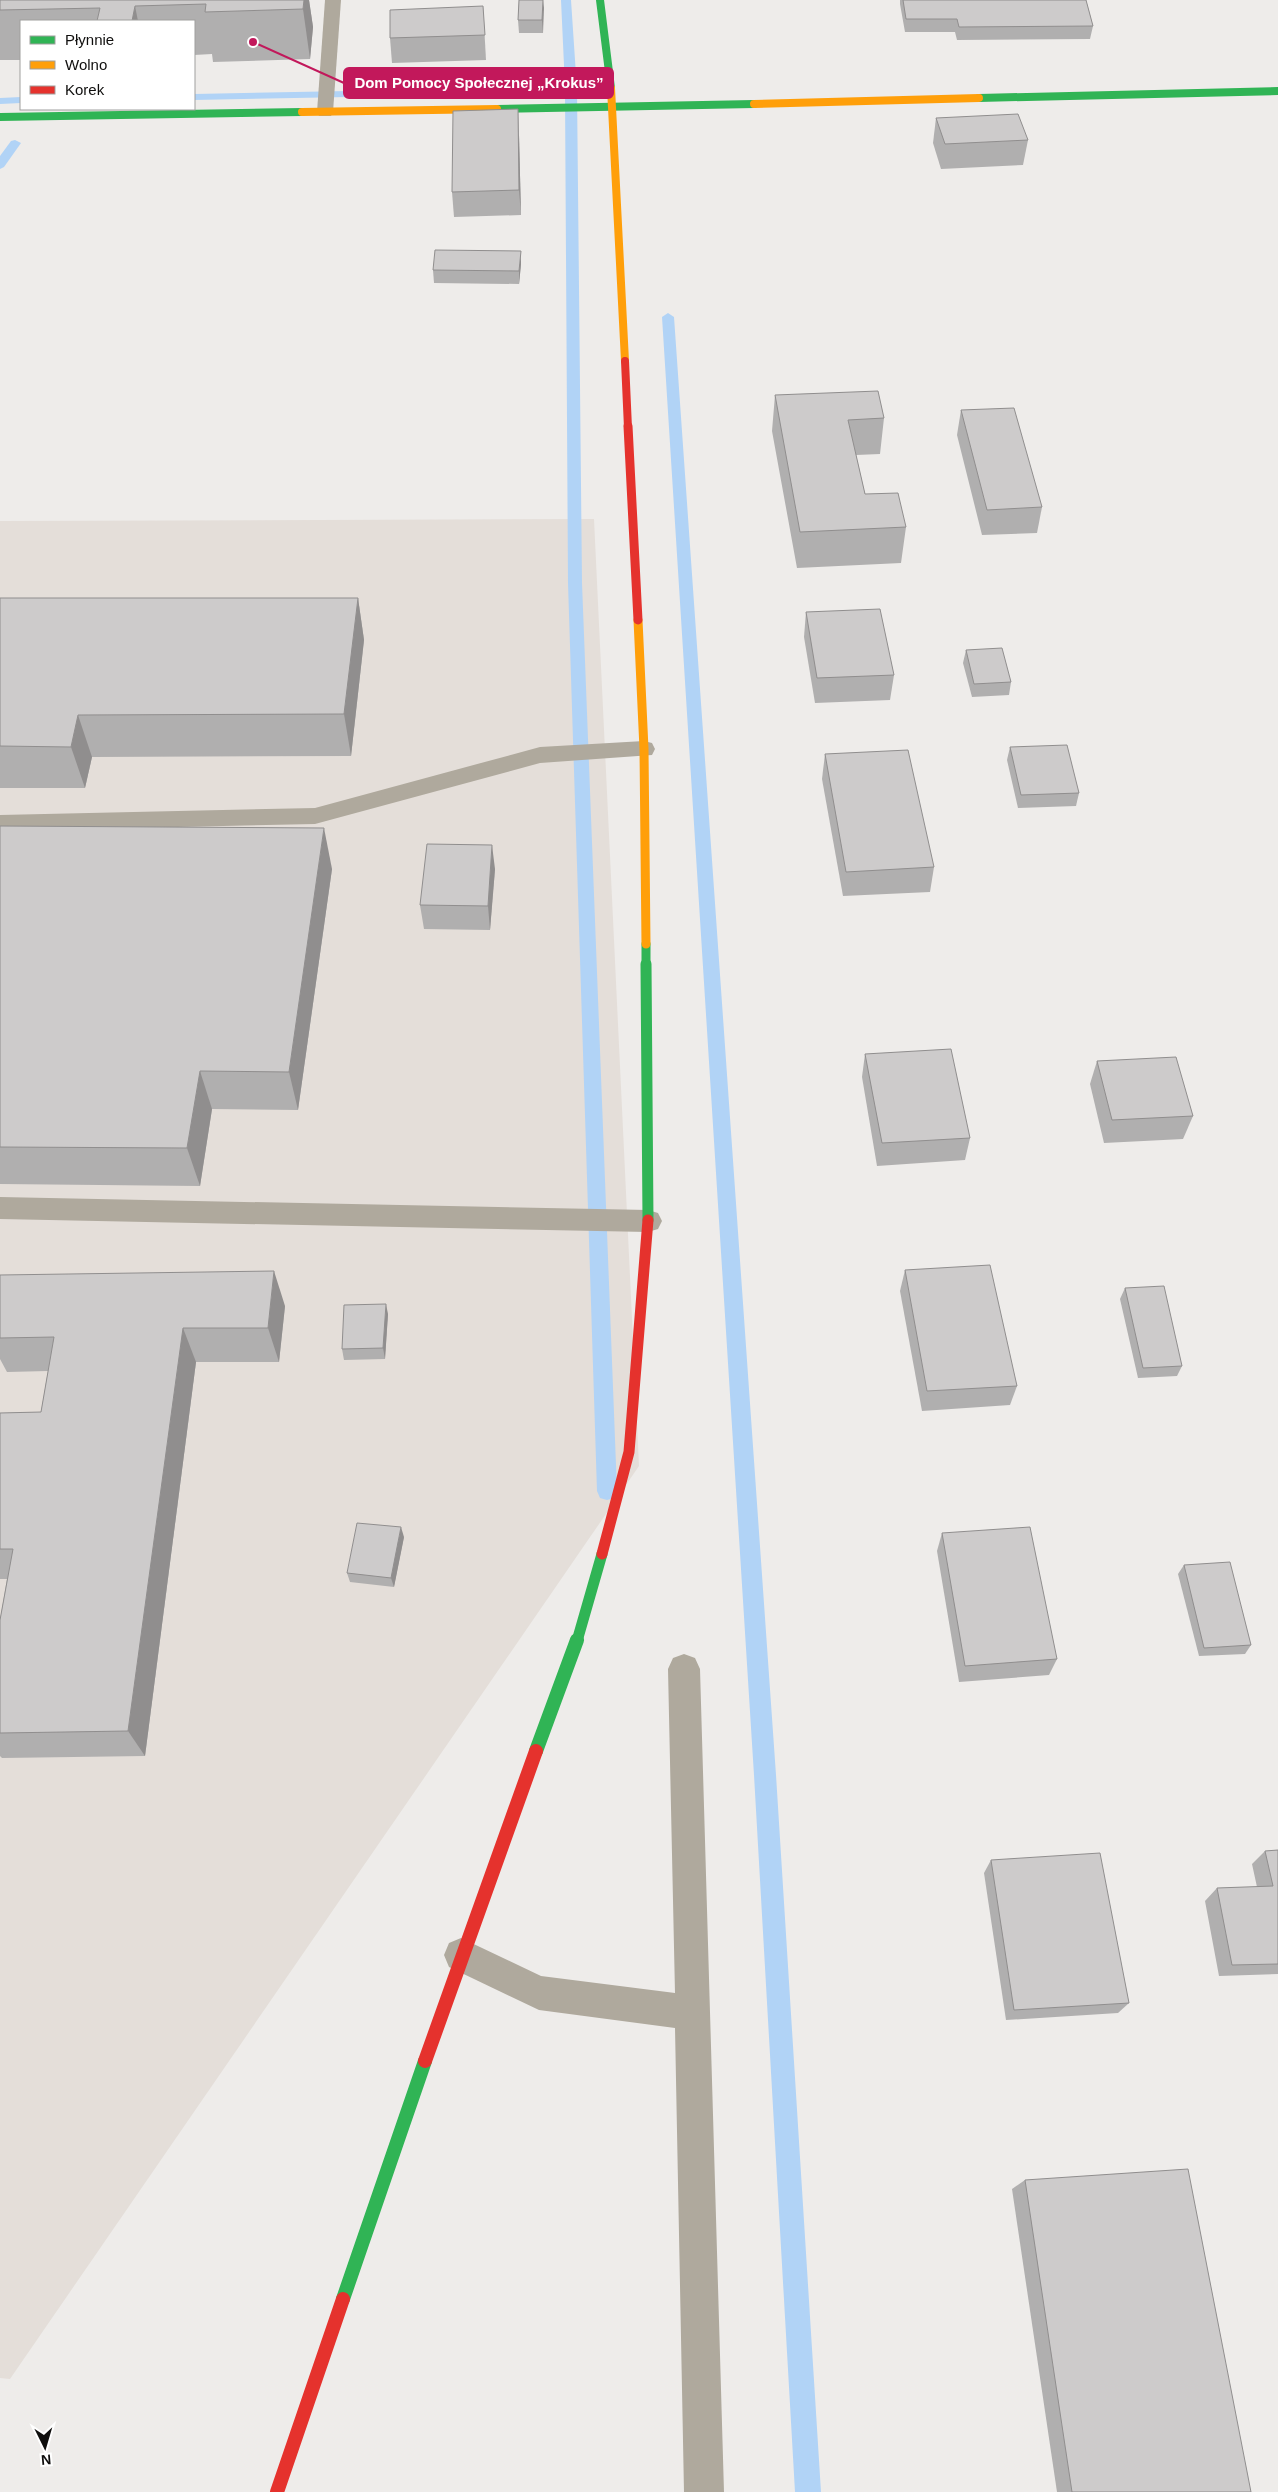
<svg xmlns="http://www.w3.org/2000/svg" width="1278" height="2492" viewBox="0 0 1278 2492" font-family="Helvetica,sans-serif">
  <style>
    .built { fill: #e4ded9 }
    .lines { fill: none; stroke-linecap: round; stroke-linejoin: round }
    .stream { fill: #b1d3f6; fill-rule: evenodd }
    .lane { fill: #afa99d; fill-rule: evenodd }
    .street { fill: #afa99d; fill-rule: evenodd }
    .fast-far3 { stroke: #30b455; stroke-width: 8 }
    .fast-far2 { stroke: #30b455; stroke-width: 9 }
    .fast-far1 { stroke: #30b455; stroke-width: 11 }
    .fast { stroke: #30b455; stroke-width: 14 }
    .slow-far1 { stroke: #ff9f0a; stroke-width: 8 }
    .slow { stroke: #ff9f0a; stroke-width: 9 }
    .jam-far3 { stroke: #e5322d; stroke-width: 8 }
    .jam-far2 { stroke: #e5322d; stroke-width: 9 }
    .jam-far1 { stroke: #e5322d; stroke-width: 11 }
    .jam { stroke: #e5322d; stroke-width: 14 }
    .wall { fill: #b0afaf }
    .shaded-wall { fill: #908e8e }
    .building { fill: #cdcbcb; stroke: #908e8e }
    .leader { fill: none; stroke: #c2185b; stroke-width: 2 }
    .callout-dot { fill: #c2185b; stroke: #fff; stroke-width: 2 }
    .callout { fill: #c2185b; stroke: #c2185b; stroke-width: 2 }
    .callout-label { font-size: 15px; text-anchor: middle; font-weight: bold; fill: #fff }
  </style>
  <rect width="100%" height="100%" fill="#eeecea"/>
  <polygon class="built" points="594,519 639,1466 10,2379 0,2378 0,521"/>
  <g class="lines">
    <g class="stream">
      <polygon points="561,0 571,0 577,90 582,583 617,1491 614,1498 607,1500 600,1498 597,1491 568,583 565,93 194,100 194,94 565,87"/>
      <polygon points="21,97 21,103 0,104 0,98"/>
      <polygon points="15,140 21,143 4,167 0,169 0,156 11,141"/>
      <polygon points="668,313 674,317 776,1775 821,2492 795,2492 754,1775 662,317"/>
    </g>
    <g class="lane">
      <polygon points="325,0 341,0 333,112 331,116 319,116 317,112"/>
      <polygon points="644,741 652,743 655,749 652,755 540,763 315,824 0,831 0,815 315,808 540,747"/>
      <polygon points="0,1197 648,1210 658,1213 662,1221 658,1229 648,1232 0,1219"/>
    </g>
    <polygon class="street" points="684,1654 695,1658 700,1669 724,2492 684,2492 675,2028 539,2010 449,1967 444,1955 449,1943 461,1938 541,1976 675,1993 668,1669 673,1658"/>
    <g class="fast-far3">
      <polyline points="600,0 611,88"/>
      <polyline points="979,98 1278,91"/>
      <polyline points="497,109 754,104"/>
      <polyline points="0,117 302,112"/>
    </g>
    <polyline class="fast-far2" points="646,944 646,965"/>
    <g class="fast-far1">
      <polyline points="646,964 648,1220"/>
      <polyline points="577,1641 602,1554"/>
    </g>
    <g class="fast">
      <polyline points="536,1751 577,1640"/>
      <polyline points="343,2299 425,2061"/>
    </g>
    <g class="slow-far1">
      <polyline points="611,88 625,361"/>
      <polyline points="754,104 979,98"/>
      <polyline points="302,112 497,109"/>
    </g>
    <polyline class="slow" points="638,620 644,749 646,944"/>
    <polyline class="jam-far3" points="625,361 628,428"/>
    <polyline class="jam-far2" points="628,426 638,620"/>
    <polyline class="jam-far1" points="602,1554 629,1452 648,1220"/>
    <g class="jam">
      <polyline points="425,2061 536,1751"/>
      <polyline points="277,2492 343,2299"/>
    </g>
  </g>
  <g class="wall">
    <polygon points="0,0 309,0 313,27 310,59 213,62 212,54 194,55 194,21 21,21 21,60 0,60"/>
    <polygon points="519,0 543,0 543,33 519,33 518,20"/>
    <polygon points="900,0 1086,0 1093,26 1090,39 957,40 955,32 905,32 900,4"/>
    <polygon points="483,6 486,60 392,63 390,38"/>
    <polygon points="936,118 1028,140 1023,165 941,169 933,143"/>
    <polygon points="519,135 521,215 454,217 452,192"/>
    <polygon points="521,264 519,284 434,283 433,270"/>
    <polygon points="775,395 884,418 880,454 856,455 865,494 906,527 901,563 797,568 772,431"/>
    <polygon points="961,410 1042,507 1037,533 982,535 957,435"/>
    <polygon points="0,598 358,598 364,640 351,756 92,757 85,788 0,788"/>
    <polygon points="806,612 894,675 890,700 815,703 804,637"/>
    <polygon points="966,650 1011,682 1009,695 972,697 963,663"/>
    <polygon points="1010,747 1079,793 1076,806 1018,808 1007,760"/>
    <polygon points="825,754 934,867 930,892 843,896 822,779"/>
    <polygon points="0,826 332,869 298,1110 212,1109 200,1186 0,1184"/>
    <polygon points="495,869 490,930 424,929 420,905"/>
    <polygon points="865,1054 970,1138 965,1160 877,1166 862,1077"/>
    <polygon points="1097,1061 1193,1116 1183,1139 1104,1143 1090,1084"/>
    <polygon points="905,1270 1017,1386 1010,1405 922,1411 900,1291"/>
    <polygon points="0,1277 285,1306 279,1362 196,1362 145,1756 2,1758 0,1756 0,1620 7,1579 0,1579 0,1413 41,1412 48,1371 7,1372 0,1359"/>
    <polygon points="1125,1288 1182,1366 1177,1376 1138,1378 1120,1299"/>
    <polygon points="388,1314 385,1359 344,1360 342,1349"/>
    <polygon points="942,1533 1057,1659 1049,1675 959,1682 937,1551"/>
    <polygon points="404,1537 394,1587 350,1582 347,1573"/>
    <polygon points="1184,1565 1251,1645 1245,1654 1199,1656 1178,1574"/>
    <polygon points="1278,1850 1278,1974 1219,1976 1205,1901 1217,1888 1257,1887 1252,1864 1265,1851"/>
    <polygon points="991,1860 1129,2003 1118,2013 1006,2020 984,1873"/>
    <polygon points="1025,2180 1251,2492 1057,2492 1012,2189"/>
  </g>
  <g class="shaded-wall">
    <polygon points="304,0 309,0 313,27 310,59 303,9"/>
    <polygon points="543,0 544,8 543,33 542,20"/>
    <polygon points="135,6 138,21 132,21"/>
    <polygon points="518,109 519,135 521,215 519,190"/>
    <polygon points="521,251 521,264 519,284 519,271"/>
    <polygon points="358,598 364,640 351,756 344,714"/>
    <polygon points="78,715 92,757 85,788 71,747"/>
    <polygon points="324,828 332,869 298,1110 289,1072"/>
    <polygon points="492,845 495,869 490,930 488,906"/>
    <polygon points="200,1071 212,1109 200,1186 187,1148"/>
    <polygon points="274,1271 285,1306 279,1362 268,1328"/>
    <polygon points="386,1304 388,1314 385,1359 383,1348"/>
    <polygon points="183,1328 196,1362 145,1756 128,1731"/>
    <polygon points="401,1527 404,1537 394,1587 391,1578"/>
  </g>
  <g class="building">
    <polygon points="0,0 304,0 303,9 205,12 206,4 135,6 132,21 97,21 100,8 0,10"/>
    <polygon points="519,0 543,0 542,20 518,20"/>
    <polygon points="903,0 1086,0 1093,26 959,27 957,19 906,19"/>
    <polygon points="483,6 485,35 390,38 390,10"/>
    <polygon points="518,109 519,190 452,192 453,111"/>
    <polygon points="1018,114 1028,140 945,144 936,118"/>
    <polygon points="435,250 521,251 519,271 433,270"/>
    <polygon points="878,391 884,418 848,420 865,494 898,493 906,527 800,532 775,395"/>
    <polygon points="1014,408 1042,507 987,510 961,410"/>
    <polygon points="0,598 358,598 344,714 78,715 71,747 0,746"/>
    <polygon points="880,609 894,675 817,678 806,612"/>
    <polygon points="1002,648 1011,682 974,684 966,650"/>
    <polygon points="1067,745 1079,793 1021,795 1010,747"/>
    <polygon points="908,750 934,867 846,872 825,754"/>
    <polygon points="0,826 324,828 289,1072 200,1071 187,1148 0,1147"/>
    <polygon points="427,844 492,845 488,906 420,905"/>
    <polygon points="951,1049 970,1138 882,1143 865,1054"/>
    <polygon points="1176,1057 1193,1116 1112,1120 1097,1061"/>
    <polygon points="990,1265 1017,1386 927,1391 905,1270"/>
    <polygon points="274,1271 268,1328 183,1328 128,1731 0,1733 0,1620 13,1549 0,1549 0,1413 41,1412 54,1337 0,1338 0,1275"/>
    <polygon points="1164,1286 1182,1366 1143,1368 1125,1288"/>
    <polygon points="386,1304 383,1348 342,1349 344,1305"/>
    <polygon points="357,1523 401,1527 391,1578 347,1573"/>
    <polygon points="1030,1527 1057,1659 965,1666 942,1533"/>
    <polygon points="1230,1562 1251,1645 1204,1648 1184,1565"/>
    <polygon points="1278,1850 1278,1964 1232,1965 1217,1888 1273,1886 1265,1851"/>
    <polygon points="1100,1853 1129,2003 1014,2010 991,1860"/>
    <polygon points="1188,2169 1251,2492 1072,2492 1025,2180"/>
  </g>
  <path class="leader" d="M253 42L344 83"/>
  <circle class="callout-dot" cx="253" cy="42" r="5"/>
  <rect class="callout" x="344" y="68" width="269" height="30" rx="5"/>
  <g class="callout-label">
    <text x="479" y="88">Dom Pomocy Społecznej „Krokus”</text>
  </g>
  <rect x="20" y="20" width="175" height="90" fill="#ffffff" stroke="#9f9f9e"/>
  <rect x="30" y="36" width="25" height="8" fill="#30b455" stroke="#9f9f9e"/>
  <text x="65" y="45" font-size="15" fill="#0f0e0d">Płynnie</text>
  <rect x="30" y="61" width="25" height="8" fill="#ff9f0a" stroke="#9f9f9e"/>
  <text x="65" y="70" font-size="15" fill="#0f0e0d">Wolno</text>
  <rect x="30" y="86" width="25" height="8" fill="#e5322d" stroke="#9f9f9e"/>
  <text x="65" y="95" font-size="15" fill="#0f0e0d">Korek</text>
  <g transform="translate(45 2447) rotate(175)" stroke="#ffffff" stroke-width="4" paint-order="stroke">
  <path d="M0-4L9 19L0 12L-9 19Z" fill="#0f0e0d"/>
  <text y="-8" font-size="14" font-weight="bold" text-anchor="middle" fill="#0f0e0d">N</text>
  </g>
</svg>
